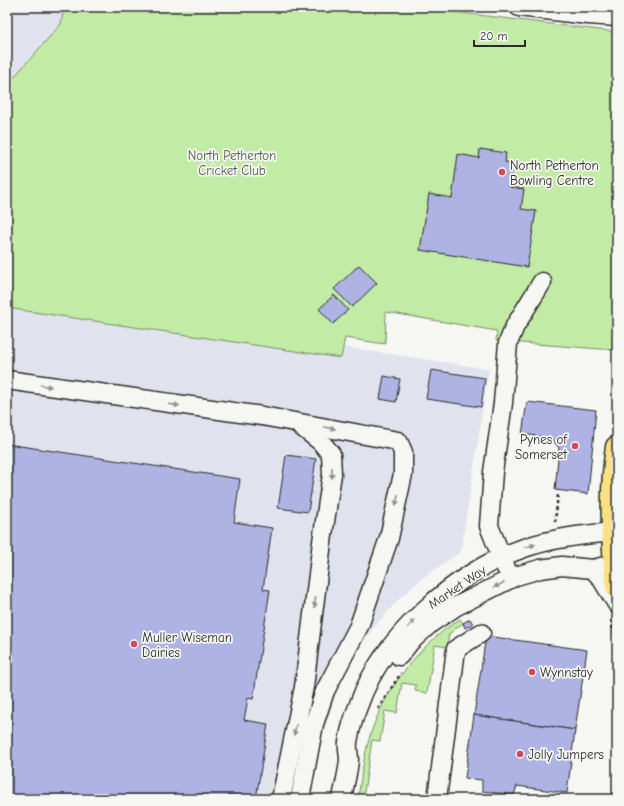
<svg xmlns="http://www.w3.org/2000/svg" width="624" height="806" viewBox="0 0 624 806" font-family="'Comic Neue',sans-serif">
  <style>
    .built { fill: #e0e2ee }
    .green { fill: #c2eba6; stroke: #768b68 }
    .building { fill: #aeb3e4; stroke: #2b2b2b }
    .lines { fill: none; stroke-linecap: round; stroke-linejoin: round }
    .minor-casing { stroke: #2b2b2b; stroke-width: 21 }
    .major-casing { stroke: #2b2b2b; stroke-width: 25 }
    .path { stroke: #2b2b2b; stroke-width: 2.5; stroke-dasharray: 3 3; stroke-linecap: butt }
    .minor { stroke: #f6f6f2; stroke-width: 18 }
    .major { stroke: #f9e181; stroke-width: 22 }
    .oneway { fill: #90908e }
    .poi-dot { fill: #d1495b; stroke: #f6f6f2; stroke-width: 1.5 }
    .labels { text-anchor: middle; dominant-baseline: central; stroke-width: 3.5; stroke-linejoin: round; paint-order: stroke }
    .park-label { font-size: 13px; fill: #515b4a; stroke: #f6f6f2 }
    .poi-label { font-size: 13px; fill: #2b2b2b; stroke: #f6f6f2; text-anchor: start }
    .street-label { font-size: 13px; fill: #2b2b2b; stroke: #f6f6f2 }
  </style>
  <rect width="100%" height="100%" fill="#f6f6f2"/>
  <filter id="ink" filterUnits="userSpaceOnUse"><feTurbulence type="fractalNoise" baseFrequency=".025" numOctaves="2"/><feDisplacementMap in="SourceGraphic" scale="8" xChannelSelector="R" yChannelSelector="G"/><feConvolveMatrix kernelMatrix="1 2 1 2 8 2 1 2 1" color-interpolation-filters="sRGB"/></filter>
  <g filter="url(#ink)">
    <g class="built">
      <polygon points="7,7 64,7 61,24 7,85"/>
      <polygon points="7,308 341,358 343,347 489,369 461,551 420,580 399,599 370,632 355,655 340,683 322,736 311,799 7,799"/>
    </g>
    <g class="green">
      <polygon points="64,7 414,7 616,32 614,350 496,341 497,331 386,312 385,344 345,338 341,358 7,308 7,85 61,24"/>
      <path d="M460,619L463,623L449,634L447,647L435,645L427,693L415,691L416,685L402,683L397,713L385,711L380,741L372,740L363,799H358C361,777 364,754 371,733C385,689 421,643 460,619Z"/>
    </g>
    <g class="building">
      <polygon points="480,149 506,153 505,162 513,163 510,187 524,189 521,209 536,211 527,267 420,250 429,194 452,198 458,154 479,158"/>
      <polygon points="359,265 377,283 352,307 334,289"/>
      <polygon points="334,295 348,310 333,324 319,309"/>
      <polygon points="431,370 485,378 481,407 426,399"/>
      <polygon points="384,376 400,379 396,402 380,399"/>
      <polygon points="527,402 596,410 588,494 555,490 559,448 551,438 522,434"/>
      <polygon points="7,444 240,479 234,522 272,528 263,589 270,590 253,699 248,698 244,720 268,724 256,799 7,799"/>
      <polygon points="286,455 316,459 308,512 278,508"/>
      <polygon points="470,619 473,624 465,628 463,623"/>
      <polygon points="486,636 587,650 575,730 474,715"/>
      <polygon points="474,715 575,730 567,793 517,786 514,795 482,791 482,780 465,778"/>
    </g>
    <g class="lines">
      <defs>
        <g id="minor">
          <polyline points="519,7 588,15 617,17"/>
          <polyline points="7,380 262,416 398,441 403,452 403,474 389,538 359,626 325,691 314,724 300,799"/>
          <polyline points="506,568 489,526 493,472 503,403 508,343 515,326 542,282"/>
          <polyline points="593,569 601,578 617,604"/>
          <polyline points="399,656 410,642 431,623 455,607 516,576 540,569 562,566 593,569 617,563"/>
          <polyline points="281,799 304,687 322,542 332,474 331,454 321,442 298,424"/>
          <path d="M342,799C344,786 348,773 349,760C349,754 347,748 348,742C350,730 354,716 359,704C383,636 457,571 524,548C553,538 586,534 617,532"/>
          <polyline points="437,799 456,649 481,633"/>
        </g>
        <path id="major" d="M617,447C610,493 612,540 617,587"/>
      </defs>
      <use href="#minor" class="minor-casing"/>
      <use href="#major" class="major-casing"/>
      <g class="path">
        <polyline points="555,522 558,494"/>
        <polyline points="611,620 617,645"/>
        <polyline points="378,709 401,673"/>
      </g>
      <use href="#minor" class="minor"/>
      <use href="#major" class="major"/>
    </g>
    <defs><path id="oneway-solid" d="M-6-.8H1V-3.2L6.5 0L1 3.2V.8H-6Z"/></defs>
    <g class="oneway">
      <use href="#oneway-solid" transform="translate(46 386) rotate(9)"/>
      <use href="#oneway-solid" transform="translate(174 405) rotate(8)"/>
      <use href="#oneway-solid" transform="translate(330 428) rotate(10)"/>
      <use href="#oneway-solid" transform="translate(332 473) rotate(90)"/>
      <use href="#oneway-solid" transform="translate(397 500) rotate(102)"/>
      <use href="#oneway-solid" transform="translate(530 546) rotate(-16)"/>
      <use href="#oneway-solid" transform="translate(499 585) rotate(154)"/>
      <use href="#oneway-solid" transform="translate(315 602) rotate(97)"/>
      <use href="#oneway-solid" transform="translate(411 624) rotate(-48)"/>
      <use href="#oneway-solid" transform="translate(295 730) rotate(102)"/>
    </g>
  </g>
  <g class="poi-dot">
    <circle cx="502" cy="172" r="4"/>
    <circle cx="575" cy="446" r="4"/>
    <circle cx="134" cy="644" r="4"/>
    <circle cx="532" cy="672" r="4"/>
    <circle cx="520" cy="754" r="4"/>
  </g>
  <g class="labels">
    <g class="park-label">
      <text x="232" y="155">North Petherton<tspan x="232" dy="15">Cricket Club</tspan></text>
    </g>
    <g class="poi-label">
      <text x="510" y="165">North Petherton<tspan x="510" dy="15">Bowling Centre</tspan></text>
      <text x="567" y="439" text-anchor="end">Pynes of<tspan x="567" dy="15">Somerset</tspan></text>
      <text x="142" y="637">Muller Wiseman<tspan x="142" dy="15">Dairies</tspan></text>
      <text x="540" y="672">Wynnstay</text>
      <text x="528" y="754">Jolly Jumpers</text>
    </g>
    <g class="street-label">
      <text transform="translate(457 587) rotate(-34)">Market Way</text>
    </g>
  </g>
  <rect width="624" height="806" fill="none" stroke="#f6f6f2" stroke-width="24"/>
  <rect x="12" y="12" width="600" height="782" fill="none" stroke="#2b2b2b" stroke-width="1.5" filter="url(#ink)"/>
  <path d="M474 40v6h51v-6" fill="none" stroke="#2b2b2b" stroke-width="2"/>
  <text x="480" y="40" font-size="12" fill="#2b2b2b" stroke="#f6f6f2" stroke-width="3" paint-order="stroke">20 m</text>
</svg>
